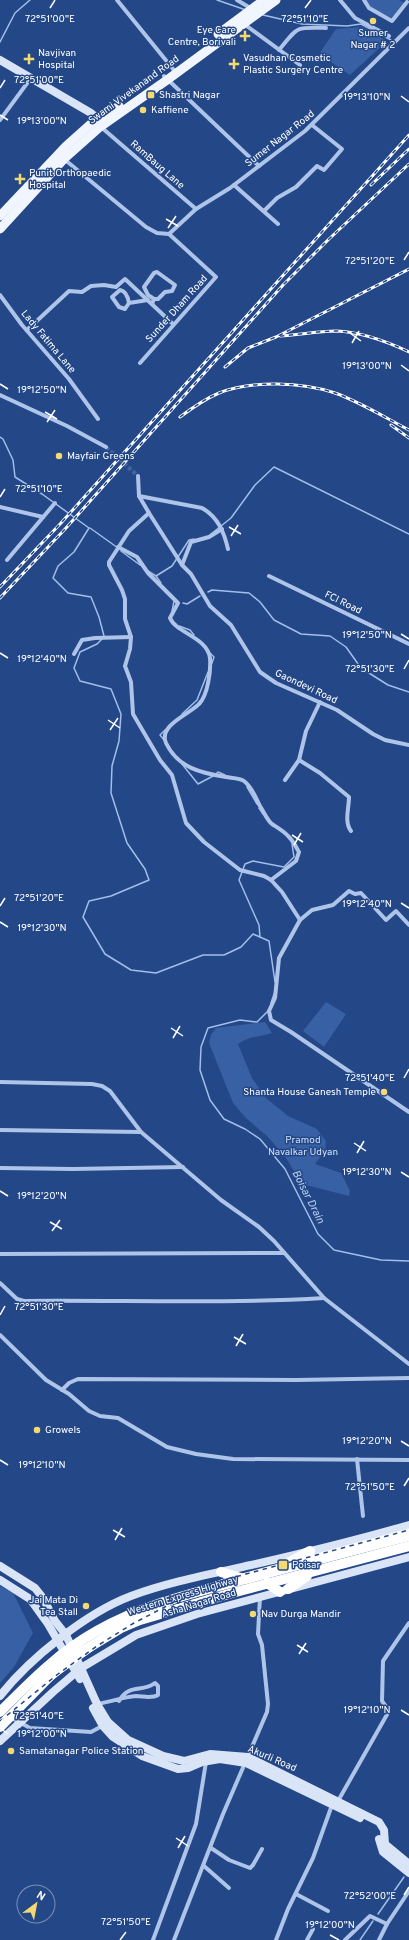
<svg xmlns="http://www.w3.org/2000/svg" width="409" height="1940" viewBox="0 0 409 1940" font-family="Overpass,sans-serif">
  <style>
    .green { fill: #3860a4 }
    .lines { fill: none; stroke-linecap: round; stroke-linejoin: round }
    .stream { stroke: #a2beea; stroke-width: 1.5 }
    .street-tunnel { stroke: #446399; stroke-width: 4; stroke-dasharray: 4 2; stroke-linecap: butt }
    .street { stroke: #aec4e9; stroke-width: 4 }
    .secondary { stroke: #d9e4f7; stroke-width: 8 }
    .primary { stroke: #f1f5fe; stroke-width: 9 }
    .highway { stroke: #fff; stroke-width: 10 }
    .rail-casing { stroke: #fff; stroke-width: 3 }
    .rail { stroke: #234787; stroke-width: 1.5; stroke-dasharray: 4.5; stroke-linecap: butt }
    .ticks { fill: none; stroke: #fff; stroke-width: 1.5 }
    .poi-dot { fill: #f4d871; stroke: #234787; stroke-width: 1.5 }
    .labels { text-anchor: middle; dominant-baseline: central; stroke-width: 3; stroke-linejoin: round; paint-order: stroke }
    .poi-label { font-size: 10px; fill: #fff; stroke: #234787; text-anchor: start }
    .street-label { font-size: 10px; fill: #fff; stroke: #234787 }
    .park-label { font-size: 10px; fill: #d2e0f7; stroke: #234787 }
    .water-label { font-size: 11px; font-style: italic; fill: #bacff0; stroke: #234787 }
    .ticks-label { font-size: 10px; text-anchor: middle; fill: #fff; stroke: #234787; stroke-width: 3; stroke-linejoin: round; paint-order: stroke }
  </style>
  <rect width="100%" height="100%" fill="#234787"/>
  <g class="green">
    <polygon points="366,0 399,0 404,3 392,18 370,7"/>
    <polygon points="362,27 387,41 350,75 319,54 336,29"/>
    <polygon points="326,1002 346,1014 324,1047 303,1031"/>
    <path d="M265,1022L272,1033C257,1038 251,1035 238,1044L252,1078L266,1098L288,1116L317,1129L326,1141L325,1151L315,1164L341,1173L350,1191L349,1196L302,1184L286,1158L268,1137L246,1118L233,1103L209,1043L211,1035L216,1028Z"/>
    <polygon points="0,1586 13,1593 33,1633 14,1667 0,1683"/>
  </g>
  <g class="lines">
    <g class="stream">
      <polyline points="217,0 246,10"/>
      <polyline points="263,15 302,24 347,26 361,24 391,40"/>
      <polyline points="0,42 15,13 30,0"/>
      <polyline points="0,437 3,439 13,460 15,477 42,494 89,528 74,552 58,566 53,578 68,593 91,597 99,617 104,636"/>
      <polyline points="90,528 118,548"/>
      <polyline points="211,534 231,518 255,485 274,467 409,534"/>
      <polyline points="121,551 140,565"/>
      <polyline points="148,571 156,576 161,583"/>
      <polyline points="156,576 172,566 189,540 194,539"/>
      <polyline points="208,592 212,590 249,593 260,602 274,620 301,634 330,636 346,647 361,668 388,685 409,692"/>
      <polyline points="183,603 187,604 200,596"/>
      <polyline points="172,611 174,601"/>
      <polyline points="179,626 190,630 194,635"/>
      <polyline points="102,639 97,644 80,652 74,668 80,681 111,689 121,714 119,741 112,766 111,793 127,843 145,869 149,880 111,896 89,901 83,917 105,954 131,970 156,973 203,955 224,955 241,947 253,934 269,941 275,982"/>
      <polyline points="210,653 214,657 212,663"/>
      <polyline points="182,714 197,700 208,672"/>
      <polyline points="164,740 160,735 165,730"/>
      <polyline points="182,764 198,784 213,776"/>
      <polyline points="216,774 218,772 225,775"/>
      <polyline points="247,787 257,804"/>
      <polyline points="259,808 263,814"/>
      <polyline points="260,937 259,925 239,880 245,864 253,861 284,867 294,857 292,844"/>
      <polyline points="271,1003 274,994"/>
      <polyline points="268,1011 257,1022 240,1020 208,1028 201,1047 200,1070 210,1100 224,1119 245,1129 260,1139 285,1169 318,1234 334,1250 381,1260 409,1261"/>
      <polyline points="378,1914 404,1877"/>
      <polyline points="360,1940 373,1921"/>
    </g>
    <polyline class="street-tunnel" points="106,447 138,476"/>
    <g class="street">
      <polyline points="117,0 173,69"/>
      <polyline points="237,0 252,9"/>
      <polyline points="340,0 355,18 389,36"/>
      <polyline points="364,0 369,8 392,21 407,2"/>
      <polyline points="244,24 300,65"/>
      <path d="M279,50C299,26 295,27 326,28"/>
      <polyline points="164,76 259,166"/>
      <polyline points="0,120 28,82"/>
      <polyline points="101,127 196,209"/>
      <polyline points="64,159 146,227 157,233 169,234"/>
      <polyline points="234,185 278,224"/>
      <polyline points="264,211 277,198 296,187 317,166 324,170 342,149 312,125"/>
      <polyline points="169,234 196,209 230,188 305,131 409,28"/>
      <polyline points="0,295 22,325 69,379 98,419"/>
      <path d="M129,303C128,297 126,291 120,290L112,297L119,307L125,309L129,303L148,300"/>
      <polyline points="152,304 154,299 148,295 144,287 154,273 157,272 175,285 172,291 165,292 158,299 154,299"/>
      <polyline points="27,330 69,291 82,292 91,286 104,285 116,287 125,279 173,324"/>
      <polyline points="140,363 216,277 169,234"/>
      <polyline points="0,395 67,426 106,447"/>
      <polyline points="138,476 139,496 149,513 182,565 191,574 210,606 231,625 260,672 276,683 337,710 373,734 385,740 409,745"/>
      <path d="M139,496L202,508C218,517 224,532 228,549"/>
      <polyline points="0,507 43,517"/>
      <polyline points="149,513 129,531 109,562 109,565 122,590 125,599 125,619 131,637 130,649 125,666 131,682 133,714 160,760 172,775 186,823 204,842 240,870 264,876 271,880 282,892 300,920"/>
      <path d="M118,547L137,557L148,573L178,603L170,618C176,633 207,637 210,658C211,670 208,695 199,704C190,714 158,725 166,743C178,768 201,773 226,777C232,778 240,778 244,781C253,788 255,797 260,806C264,812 267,820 272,824C278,828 285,832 289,837C293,841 296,847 299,852L296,861L271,880"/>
      <polyline points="7,560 55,503"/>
      <polyline points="182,565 191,542 209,537 222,529"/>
      <polyline points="269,576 409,644"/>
      <polyline points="74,654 82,640 95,638 131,637"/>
      <path d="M299,760L320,773L349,797C349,808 344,822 351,831"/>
      <polyline points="285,780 299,760 306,731 320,702"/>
      <polyline points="409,925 396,911 386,920 361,893 355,894 349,891 333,905 312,910 300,920 279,958 275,998 269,1011 271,1020 291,1032 409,1112"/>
      <polyline points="0,1082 92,1084 102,1086 110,1091 141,1132 221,1200 259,1227 274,1241 324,1298 409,1364"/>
      <polyline points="0,1130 141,1132"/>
      <polyline points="0,1168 73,1169 183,1167"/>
      <polyline points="0,1254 284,1253"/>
      <path d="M0,1283L17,1299L24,1301C124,1300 224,1304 324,1298"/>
      <polyline points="0,1335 46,1380 69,1394 89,1411 100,1416 118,1418 167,1447 196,1454 233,1459 409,1460"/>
      <polyline points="62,1390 69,1383 78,1379 296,1380 409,1378"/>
      <polyline points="357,1459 363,1516"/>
      <path d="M97,1704C110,1702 123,1697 136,1696C143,1696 151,1699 158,1695V1686L155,1683C142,1693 129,1683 119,1701"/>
      <polyline points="10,1717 30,1728 91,1732 104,1725"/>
      <polyline points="338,1801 389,1711 382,1701 383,1661 409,1623"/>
      <polyline points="211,1848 229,1860 250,1868 253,1865 262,1849"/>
      <polyline points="204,1866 229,1888"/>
      <polyline points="296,1894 328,1911"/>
      <polyline points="153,1940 196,1824 206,1762"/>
      <polyline points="174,1940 223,1814 267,1712 268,1704 262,1645 258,1634 260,1597"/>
      <polyline points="276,1940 288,1909 313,1858 332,1805"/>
      <polyline points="307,1940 313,1929"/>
      <polyline points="345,1940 370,1916 387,1924"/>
      <polyline points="379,1940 387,1924 409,1891"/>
    </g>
    <g class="secondary">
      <polyline points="0,60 91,113 102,122"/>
      <polyline points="0,1566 35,1588 43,1598 55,1621 66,1635 97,1704 108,1722 128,1740 163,1756 184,1761 210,1754 248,1757 379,1822 384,1830 385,1844 409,1864"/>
      <polyline points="0,1580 30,1599 48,1624 80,1679"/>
      <path d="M0,1696C29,1659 86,1613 131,1596C169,1582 211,1574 251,1565C304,1553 357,1540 409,1525"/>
      <polyline points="93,1708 103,1726 113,1737 142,1756 178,1769 188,1768 202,1762 220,1759 246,1763 360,1818"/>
      <polyline points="0,1741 53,1692 81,1668 136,1635 197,1614 409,1557"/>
      <polyline points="379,1839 383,1852 409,1873"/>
    </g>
    <g class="primary">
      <polyline points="218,34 264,0"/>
      <polyline points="0,216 66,146 94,121 119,106"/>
      <polyline points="0,229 64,159 100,127 167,80 276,0"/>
    </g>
    <g class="highway">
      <polyline points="290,1562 310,1551"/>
      <polyline points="221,1572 244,1579"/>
      <polyline points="267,1583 280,1592"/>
      <polyline points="288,1589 307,1576"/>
      <path d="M0,1712C30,1682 59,1652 97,1631C142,1605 193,1593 242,1580C298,1565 353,1550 409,1536"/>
      <polyline points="0,1727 52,1674 73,1657 121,1628 140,1620 232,1593 409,1546"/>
    </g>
    <defs>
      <g id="rail">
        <polyline points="371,185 409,149"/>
        <path d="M280,336C298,335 318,331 336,331C362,332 386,341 409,352"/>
        <polyline points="225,367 248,348 276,337 409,269"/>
        <path d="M180,417C192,408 205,399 219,393C252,380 302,382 335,393C360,402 386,418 409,430"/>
        <polyline points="391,425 409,438"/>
        <polyline points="0,587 61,523 409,135"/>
        <polyline points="0,598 66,528 284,284 329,239 409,164"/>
        <polyline points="0,1721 58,1674 97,1646 134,1623 180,1599 224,1580 409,1530"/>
      </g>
    </defs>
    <use href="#rail" class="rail-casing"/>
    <use href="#rail" class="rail"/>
  </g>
  <path class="ticks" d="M50,8L55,0M305,8L311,0M0,88L5,80M401,96L409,102M0,115L8,120M166,219L178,226M168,228L176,216M404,260L409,252M350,333L361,341M352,343L359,331M401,365L409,371M0,384L8,389M45,412L57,419M47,422L55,410M0,497L5,489M229,527L241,534M231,536L238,525M401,634L409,639M0,653L8,658M404,669L409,660M108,720L120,728M110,730L118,718M292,835L303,842M294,845L301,833M401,903L409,908M0,906L5,898M0,922L8,927M171,1028L183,1036M173,1038L180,1026M404,1078L409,1069M354,1143L366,1151M357,1153L364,1141M401,1172L409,1177M0,1191L8,1196M50,1222L62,1229M52,1231L60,1220M0,1315L5,1306M234,1337L246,1344M236,1346L243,1334M401,1441L409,1446M0,1460L8,1465M404,1486L409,1478M113,1530L125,1537M115,1540L122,1528M297,1645L308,1652M299,1654L306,1643M401,1710L409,1715M0,1724L5,1715M0,1728L8,1734M176,1838L188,1846M178,1848L185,1836M404,1895L409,1887M330,1935L339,1940M120,1940L126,1932"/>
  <g class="poi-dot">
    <circle cx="373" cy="21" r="4"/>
    <path d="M243 30h4v4h4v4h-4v4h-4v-4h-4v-4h4z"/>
    <path d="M27 53h4v4h4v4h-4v4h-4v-4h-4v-4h4z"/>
    <path d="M232 58h4v4h4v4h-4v4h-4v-4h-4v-4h4z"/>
    <rect x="147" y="91" width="8" height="8" rx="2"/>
    <circle cx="143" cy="110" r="4"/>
    <path d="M18 173h4v4h4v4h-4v4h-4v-4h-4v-4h4z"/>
    <circle cx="59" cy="456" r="4"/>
    <circle cx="384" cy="1092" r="4"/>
    <circle cx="37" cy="1430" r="4"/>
    <rect x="278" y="1560" width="10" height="10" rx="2"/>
    <circle cx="86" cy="1606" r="4"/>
    <circle cx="253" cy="1614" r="4"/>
    <circle cx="11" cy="1751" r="4"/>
  </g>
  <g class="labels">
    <g class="poi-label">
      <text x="236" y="30" text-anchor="end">Eye Care<tspan x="236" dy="12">Centre, Borivali</tspan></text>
      <text x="373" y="33" text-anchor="middle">Sumer<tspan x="373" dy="12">Nagar # 2</tspan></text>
      <text x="38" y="53">Navjivan<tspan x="38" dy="12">Hospital</tspan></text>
      <text x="243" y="58">Vasudhan Cosmetic<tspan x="243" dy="12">Plastic Surgery Centre</tspan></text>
      <text x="159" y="95">Shastri Nagar</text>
      <text x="151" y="110">Kaffiene</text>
      <text x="29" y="173">Punit Orthopaedic<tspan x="29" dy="12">Hospital</tspan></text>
      <text x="67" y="456">Mayfair Greens</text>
      <text x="376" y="1092" text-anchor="end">Shanta House Ganesh Temple</text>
      <text x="45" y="1430">Growels</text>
      <text x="292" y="1565">Poisar</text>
      <text x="78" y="1600" text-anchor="end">Jai Mata Di<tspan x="78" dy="12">Tea Stall</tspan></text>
      <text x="261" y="1614">Nav Durga Mandir</text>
      <text x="19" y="1751">Samatanagar Police Station</text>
    </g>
    <g class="street-label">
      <text transform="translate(134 90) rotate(-36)">Swami Vivekanand Road</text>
      <text transform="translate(280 139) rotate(-38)">Sumer Nagar Road</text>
      <text transform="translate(157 165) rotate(41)">RamBaug Lane</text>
      <text transform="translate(177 309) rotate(-48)">Sunder Dham Road</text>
      <text transform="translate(48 342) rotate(50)">Lady Fatima Lane</text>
      <text transform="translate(343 603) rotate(26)">FCI Road</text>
      <text transform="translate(306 687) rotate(25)">Gaondevi Road</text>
      <text transform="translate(183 1596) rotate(-17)">Western Express Highway</text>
      <text transform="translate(199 1604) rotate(-17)">Asha Nagar Road</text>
      <text transform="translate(272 1759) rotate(23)">Akurli Road</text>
    </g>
    <g class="park-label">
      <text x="303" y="1140">Pramod<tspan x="303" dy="12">Navalkar Udyan</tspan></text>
    </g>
    <g class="water-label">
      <text transform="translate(308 1197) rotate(63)">Boisar Drain</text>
    </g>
  </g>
  <g class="ticks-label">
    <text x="50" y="22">72°51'00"E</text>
    <text x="305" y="22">72°51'10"E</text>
    <text x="39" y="83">72°51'00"E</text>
    <text x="367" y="100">19°13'10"N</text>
    <text x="42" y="124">19°13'00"N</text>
    <text x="370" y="264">72°51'20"E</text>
    <text x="367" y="369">19°13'00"N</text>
    <text x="42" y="393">19°12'50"N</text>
    <text x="39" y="492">72°51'10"E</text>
    <text x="367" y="638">19°12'50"N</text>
    <text x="42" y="662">19°12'40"N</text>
    <text x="370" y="672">72°51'30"E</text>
    <text x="39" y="901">72°51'20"E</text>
    <text x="367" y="907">19°12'40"N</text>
    <text x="42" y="931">19°12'30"N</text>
    <text x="370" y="1081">72°51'40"E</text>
    <text x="367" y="1175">19°12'30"N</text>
    <text x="42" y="1199">19°12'20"N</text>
    <text x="39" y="1310">72°51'30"E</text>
    <text x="367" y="1444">19°12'20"N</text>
    <text x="42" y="1468">19°12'10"N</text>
    <text x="370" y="1490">72°51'50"E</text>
    <text x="367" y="1713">19°12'10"N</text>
    <text x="39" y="1719">72°51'40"E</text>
    <text x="42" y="1737">19°12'00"N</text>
    <text x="370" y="1899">72°52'00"E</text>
    <text x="126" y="1925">72°51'50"E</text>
    <text x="330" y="1928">19°12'00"N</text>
  </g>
  <g transform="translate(36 1904) rotate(32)"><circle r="19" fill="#234787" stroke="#7b91b7"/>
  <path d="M0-3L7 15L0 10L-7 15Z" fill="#f4d871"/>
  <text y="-6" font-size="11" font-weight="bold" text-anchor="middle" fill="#ffffff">N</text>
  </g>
</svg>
